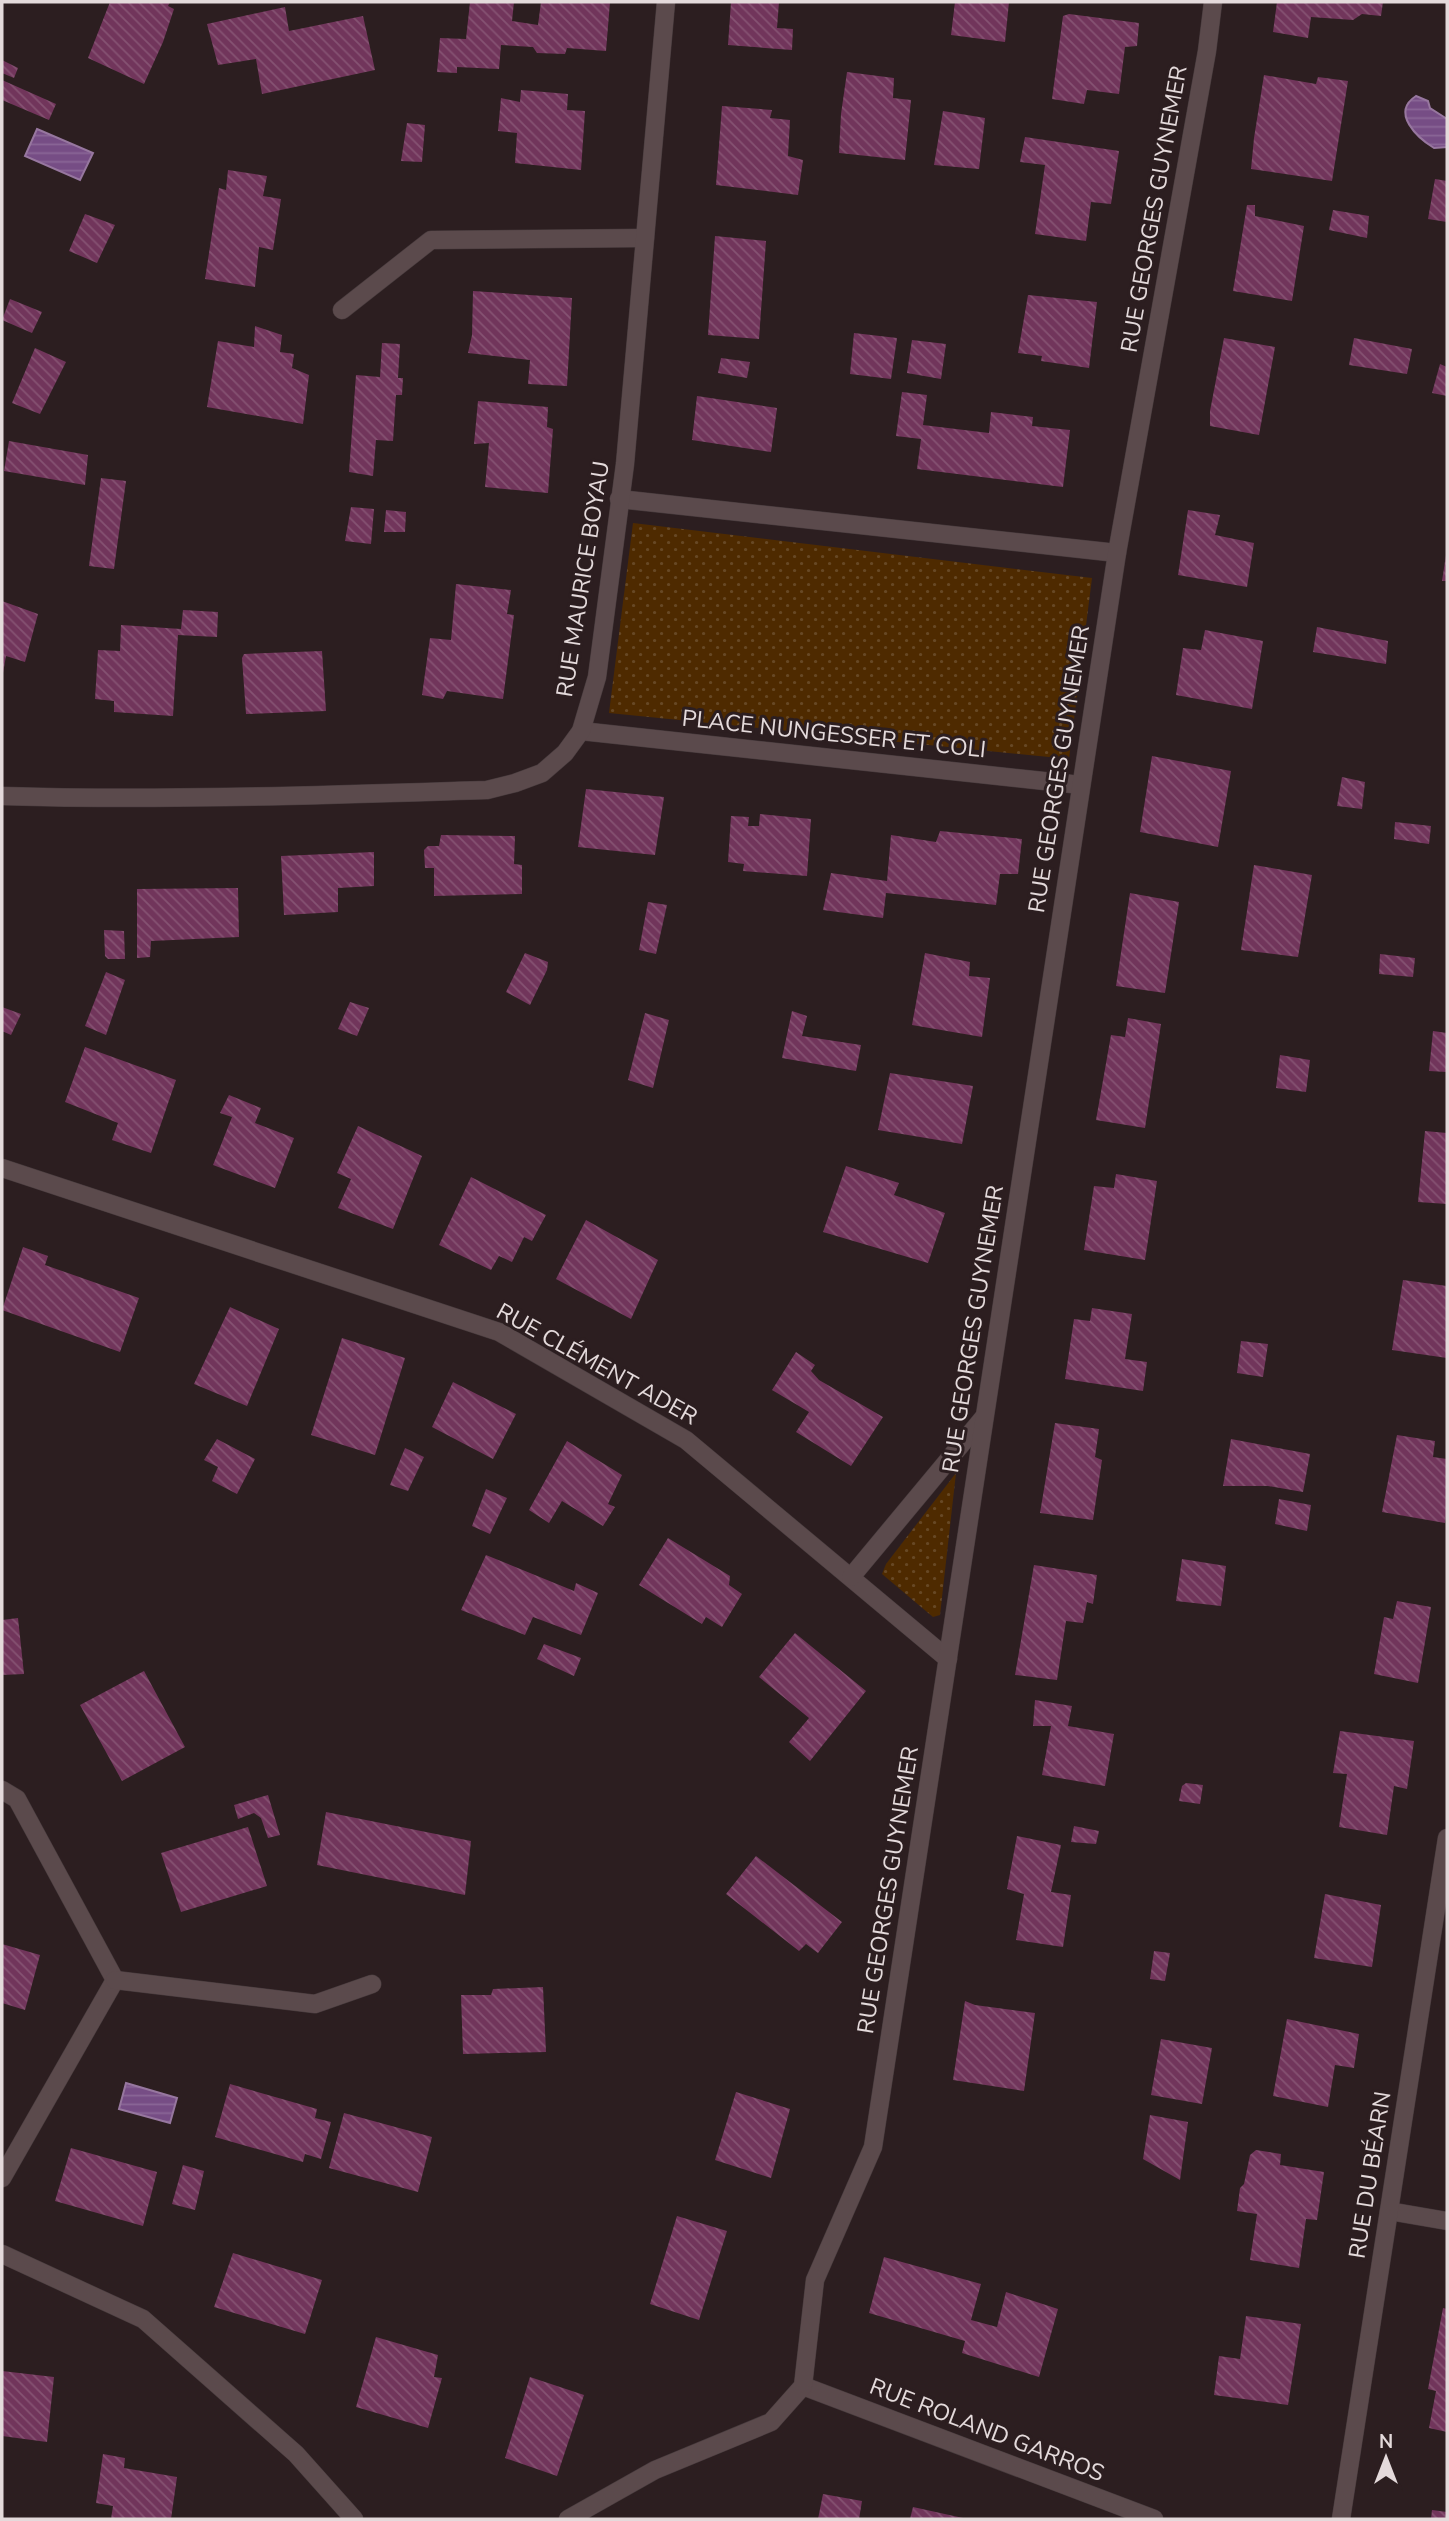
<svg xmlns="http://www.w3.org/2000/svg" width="1449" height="2521" viewBox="0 0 1449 2521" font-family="'Nunito Sans',sans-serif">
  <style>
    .grass { fill: url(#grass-dots) }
    .water { fill: url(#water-rules); stroke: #97779f; stroke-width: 2 }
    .building { fill: url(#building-back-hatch) }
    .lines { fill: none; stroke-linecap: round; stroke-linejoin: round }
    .minor-casing { stroke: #463a3c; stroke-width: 19 }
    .minor { stroke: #5b4a4c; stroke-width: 18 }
    .labels { text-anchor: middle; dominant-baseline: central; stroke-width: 6; stroke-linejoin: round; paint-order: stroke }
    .street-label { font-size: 23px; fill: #e4dadb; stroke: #2c1e20 }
  </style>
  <defs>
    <pattern id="grass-dots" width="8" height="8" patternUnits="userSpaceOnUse" patternTransform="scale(1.75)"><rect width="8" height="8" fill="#4e2a00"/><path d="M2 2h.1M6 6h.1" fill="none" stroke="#674825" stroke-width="1.8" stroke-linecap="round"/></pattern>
    <pattern id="water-rules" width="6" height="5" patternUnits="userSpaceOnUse" patternTransform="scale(1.75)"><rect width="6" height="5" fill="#764d85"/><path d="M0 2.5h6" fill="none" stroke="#896696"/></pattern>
    <pattern id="building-back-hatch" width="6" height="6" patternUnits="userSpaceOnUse" patternTransform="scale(1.75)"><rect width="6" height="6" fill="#71355b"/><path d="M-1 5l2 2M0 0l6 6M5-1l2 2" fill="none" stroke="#855272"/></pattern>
  </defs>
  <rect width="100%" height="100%" fill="#2c1e20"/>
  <g class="grass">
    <polygon points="633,523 1092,578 1069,759 609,713"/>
    <polygon points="956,1473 940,1615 933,1617 882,1574 886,1564"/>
  </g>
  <g class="water">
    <path d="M1416,96L1428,101L1430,108L1447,119V147L1434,148C1418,138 1390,113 1416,96Z"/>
    <polygon points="37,129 93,153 80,180 25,156"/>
    <polygon points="126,2083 177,2098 170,2123 119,2109"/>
  </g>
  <g class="building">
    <polygon points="110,2 170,2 168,6 174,9 163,42 144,84 88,58"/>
    <polygon points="470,2 514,2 512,21 538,25 541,2 610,2 606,51 567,48 565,54 537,53 533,47 501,45 499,69 457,67 457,73 437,72 440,38 466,39"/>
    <polygon points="731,2 779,2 777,28 793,29 792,50 728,45"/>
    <polygon points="955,2 1009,2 1005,42 951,35"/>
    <polygon points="1277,2 1383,2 1381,16 1362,14 1353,20 1311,17 1308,38 1273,32"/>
    <polygon points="285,7 289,31 363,16 375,70 262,94 256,59 218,65 207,24"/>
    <polygon points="1069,14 1139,23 1137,46 1125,47 1119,94 1087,90 1084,104 1052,99 1063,16"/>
    <polygon points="2,60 18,68 14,78 2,73"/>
    <polygon points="847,72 894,78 893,98 911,100 905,160 839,153 841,114"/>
    <polygon points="1264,75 1316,84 1318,77 1348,81 1332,181 1251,169 1254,138"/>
    <polygon points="2,80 56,104 49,120 2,100"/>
    <polygon points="521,90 568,94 567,110 585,111 581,170 515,163 517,133 498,131 501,98 520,102"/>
    <polygon points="722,106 772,110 770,118 790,120 788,156 803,160 798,195 716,185"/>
    <polygon points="943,111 985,118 979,169 934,165"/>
    <polygon points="407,123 425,125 422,162 401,161"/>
    <polygon points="1025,137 1119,151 1111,204 1091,202 1086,241 1035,234 1045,165 1020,162"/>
    <polygon points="228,170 267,176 263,196 281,199 273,250 259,247 255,287 205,279 219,188 226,190"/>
    <polygon points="1435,179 1447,181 1447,222 1428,219"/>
    <polygon points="1247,205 1255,205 1255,216 1304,226 1292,301 1233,291"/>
    <polygon points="1333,210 1369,216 1367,238 1329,230"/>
    <polygon points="85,214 115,225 97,263 69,251"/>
    <polygon points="715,236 766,241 759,339 708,335"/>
    <polygon points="473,291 572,298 567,386 528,384 530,360 468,353 472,335"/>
    <polygon points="1028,295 1097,302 1089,368 1041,361 1042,356 1018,353"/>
    <polygon points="10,299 42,312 32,333 2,320"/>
    <polygon points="255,326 282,335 280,352 294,354 292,368 309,375 303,424 207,407 218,341 254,347"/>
    <polygon points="854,333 897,338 891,379 850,374"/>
    <polygon points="1224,338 1275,347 1259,435 1210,426 1210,411"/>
    <polygon points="1354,338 1412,349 1407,374 1349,365"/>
    <polygon points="912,340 946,344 941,379 907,373"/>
    <polygon points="382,343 400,344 398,378 403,378 402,395 396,395 393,441 376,440 373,476 349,472 356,375 380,377"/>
    <polygon points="35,348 66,362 40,414 12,403"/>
    <polygon points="721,358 750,362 747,378 718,373"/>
    <polygon points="1440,364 1447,367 1447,396 1432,393"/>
    <polygon points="902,392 927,395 923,425 989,433 991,412 1033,417 1032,426 1070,430 1063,487 917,469 921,439 896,436"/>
    <polygon points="697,396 777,408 771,452 692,440"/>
    <polygon points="478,401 548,407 547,427 553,429 548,493 485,487 489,443 474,444"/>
    <polygon points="9,441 88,455 85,485 4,471"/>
    <polygon points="101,478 126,481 114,569 89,566"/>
    <polygon points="351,507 374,509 371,544 345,541"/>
    <polygon points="386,510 406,512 405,532 384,532"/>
    <polygon points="1188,510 1220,515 1215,535 1254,543 1247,587 1178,575"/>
    <polygon points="1446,555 1447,556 1447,581 1442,581"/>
    <polygon points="456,584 511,590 507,614 514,615 503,699 447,691 443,699 422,695 430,638 451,640"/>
    <polygon points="2,601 38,614 25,662 6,656 3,673"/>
    <polygon points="183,610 218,612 217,637 178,635 173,716 114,712 114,701 95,699 98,650 120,651 121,625 181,629"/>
    <polygon points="1317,627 1388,641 1386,664 1313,652"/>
    <polygon points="1205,630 1263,641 1252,709 1176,695 1183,648 1201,650"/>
    <polygon points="322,651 326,711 246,714 242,658 244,654"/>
    <polygon points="1152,756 1231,771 1218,847 1140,832"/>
    <polygon points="1342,777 1365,782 1362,809 1337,806"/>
    <polygon points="586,789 664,797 655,855 578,847"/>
    <polygon points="760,814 811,819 807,876 743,871 744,864 728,862 731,816 749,817 748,826 759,826"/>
    <polygon points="1395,822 1431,826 1429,844 1394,839"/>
    <polygon points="940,831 1022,839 1018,874 1000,874 996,905 886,893 883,918 823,910 831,873 887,881 891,835 936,842"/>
    <polygon points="441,835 515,836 514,864 522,865 522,894 434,896 434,868 425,868 424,850 428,846 439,846"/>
    <polygon points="374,852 374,886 338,888 338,912 284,915 281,856"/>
    <polygon points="1254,865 1312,875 1298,957 1241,950"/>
    <polygon points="238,888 239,937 151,941 150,957 137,958 137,889"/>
    <polygon points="1130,893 1179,902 1165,993 1116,986"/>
    <polygon points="648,902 667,905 656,954 639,950"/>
    <polygon points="104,930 124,931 125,959 108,959 105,956"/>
    <polygon points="525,953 548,962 547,970 530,1005 506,992"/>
    <polygon points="925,953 970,962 969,976 990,978 982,1037 912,1025"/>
    <polygon points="1380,954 1415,958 1413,977 1379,974"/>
    <polygon points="106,972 125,980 106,1035 85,1026"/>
    <polygon points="350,1002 369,1008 357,1036 338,1029"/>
    <polygon points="2,1007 21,1014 11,1035 2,1031"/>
    <polygon points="792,1011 807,1016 802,1036 861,1045 856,1071 782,1058"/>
    <polygon points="645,1013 669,1020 653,1088 628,1080"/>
    <polygon points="1128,1018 1161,1024 1145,1128 1096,1120 1111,1035 1125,1037"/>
    <polygon points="1433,1031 1447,1033 1447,1072 1429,1071"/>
    <polygon points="85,1047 176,1080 151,1153 112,1140 118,1123 65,1102"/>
    <polygon points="1280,1055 1310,1060 1306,1092 1276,1088"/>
    <polygon points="890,1073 973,1086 962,1144 878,1130"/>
    <polygon points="229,1095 261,1108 255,1123 294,1138 275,1188 213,1165 232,1117 220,1113"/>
    <polygon points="358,1126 422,1156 393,1229 338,1208 351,1179 337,1173"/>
    <polygon points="1425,1131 1447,1133 1447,1204 1418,1202"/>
    <polygon points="846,1166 899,1183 894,1195 945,1213 928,1263 823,1232"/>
    <polygon points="1116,1174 1157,1181 1145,1260 1084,1250 1094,1186 1114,1188"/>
    <polygon points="471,1177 546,1215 532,1241 524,1237 512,1262 499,1256 491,1270 439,1245"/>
    <polygon points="586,1220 658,1260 631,1319 556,1279"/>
    <polygon points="23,1247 48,1256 45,1265 139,1298 120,1352 2,1310"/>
    <polygon points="1403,1280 1447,1286 1447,1358 1392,1350"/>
    <polygon points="230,1307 279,1329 247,1406 194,1384"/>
    <polygon points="1092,1308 1132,1314 1125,1359 1147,1362 1143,1391 1065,1379 1074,1319 1090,1321"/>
    <polygon points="342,1338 405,1358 375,1455 311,1435"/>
    <polygon points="1241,1341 1268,1344 1263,1377 1237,1373"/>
    <polygon points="796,1352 815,1365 811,1371 819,1380 883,1417 851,1466 796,1432 809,1412 772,1390"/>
    <polygon points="453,1382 516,1414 493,1459 432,1427"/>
    <polygon points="1055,1423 1099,1429 1095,1457 1102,1460 1093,1520 1040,1513"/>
    <polygon points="1397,1435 1435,1441 1433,1457 1447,1459 1447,1509 1445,1523 1382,1512"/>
    <polygon points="217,1439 255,1459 237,1494 212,1481 218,1467 204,1460"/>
    <polygon points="1231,1439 1310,1454 1303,1492 1268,1486 1223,1486"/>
    <polygon points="567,1441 622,1475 608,1504 615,1507 603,1526 562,1501 549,1523 529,1510"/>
    <polygon points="405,1448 424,1457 408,1491 390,1485"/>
    <polygon points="486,1489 507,1498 490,1534 472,1526"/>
    <polygon points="1279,1499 1311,1505 1307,1531 1275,1524"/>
    <polygon points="668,1538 730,1576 729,1585 742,1594 722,1627 706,1617 702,1624 639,1585"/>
    <polygon points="486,1555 574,1591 576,1583 598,1593 581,1635 533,1617 525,1635 461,1610"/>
    <polygon points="1182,1559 1226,1566 1221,1606 1176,1601"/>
    <polygon points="1034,1565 1097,1575 1093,1604 1087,1602 1083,1623 1066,1621 1057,1680 1015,1675"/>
    <polygon points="1397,1601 1431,1607 1418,1683 1374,1674 1384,1617 1393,1619"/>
    <polygon points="18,1618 24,1674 2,1675 2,1620"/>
    <polygon points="795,1633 866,1691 810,1761 789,1742 809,1718 759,1677"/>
    <polygon points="544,1644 581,1658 574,1676 537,1659"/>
    <polygon points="144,1671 185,1747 122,1781 80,1705"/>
    <polygon points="1035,1700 1072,1706 1068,1726 1114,1734 1105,1786 1042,1775 1051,1726 1033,1726"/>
    <polygon points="1340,1731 1414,1741 1407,1789 1394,1786 1387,1835 1339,1827 1347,1774 1333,1773"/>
    <polygon points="1186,1783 1203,1785 1200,1804 1179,1801 1182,1786"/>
    <polygon points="268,1795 280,1835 268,1838 261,1818 254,1813 238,1819 234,1805"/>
    <polygon points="326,1812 471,1841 465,1895 317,1865"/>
    <polygon points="1074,1826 1099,1831 1096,1844 1071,1842"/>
    <polygon points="248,1827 267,1886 181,1912 161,1853"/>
    <polygon points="1017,1836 1061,1845 1051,1892 1071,1895 1063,1947 1016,1940 1024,1894 1007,1889"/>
    <polygon points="756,1856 842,1922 818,1953 806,1944 799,1951 726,1894"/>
    <polygon points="1325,1894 1381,1905 1372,1967 1314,1958"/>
    <polygon points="2,1944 40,1955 25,2010 2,2003"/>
    <polygon points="1154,1951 1170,1953 1165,1981 1150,1979"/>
    <polygon points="543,1987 546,2052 463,2054 461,1995 491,1995 493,1989"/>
    <polygon points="965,2001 975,2005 1035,2013 1024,2091 953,2080"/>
    <polygon points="1287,2019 1359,2034 1354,2068 1335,2065 1328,2107 1273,2096"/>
    <polygon points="1161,2039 1212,2048 1202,2104 1151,2095"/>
    <polygon points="230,2084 317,2109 315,2118 331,2122 321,2159 305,2154 303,2162 215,2137"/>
    <polygon points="736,2092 790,2109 771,2178 715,2160"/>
    <polygon points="344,2113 432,2137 418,2192 329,2168"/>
    <polygon points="1150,2115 1188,2122 1180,2180 1143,2159"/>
    <polygon points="71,2148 157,2172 143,2226 55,2201"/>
    <polygon points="1256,2150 1281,2154 1280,2165 1324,2172 1317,2220 1306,2219 1299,2268 1250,2260 1257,2214 1237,2211 1240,2188 1244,2184 1250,2155"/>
    <polygon points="183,2165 204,2171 195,2210 172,2204"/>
    <polygon points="677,2216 727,2231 699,2320 650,2304"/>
    <polygon points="233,2253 322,2280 305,2334 214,2307"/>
    <polygon points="884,2257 981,2284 971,2320 997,2327 1006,2292 1058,2309 1039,2377 962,2353 965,2341 869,2313"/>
    <polygon points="1443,2308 1447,2309 1447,2432 1429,2428 1436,2391 1428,2389"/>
    <polygon points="1246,2316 1301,2324 1288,2405 1214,2395 1219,2356 1240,2359"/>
    <polygon points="376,2337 438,2355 434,2377 442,2378 428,2428 356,2407"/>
    <polygon points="2,2371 54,2377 47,2442 2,2436"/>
    <polygon points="530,2377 584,2395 557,2476 505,2458"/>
    <polygon points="103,2454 125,2458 124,2468 177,2477 171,2519 111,2519 113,2506 96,2503"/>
    <polygon points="823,2494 862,2501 859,2519 818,2519"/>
    <polygon points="913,2507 963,2518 963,2519 910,2519"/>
    <polygon points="1432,2510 1447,2512 1447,2519 1431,2519"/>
  </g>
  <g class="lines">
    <defs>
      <g id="minor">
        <polyline points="342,310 431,240 645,238"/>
        <polyline points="619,499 1117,553"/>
        <polyline points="581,731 1081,785"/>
        <path d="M2,796C164,801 326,795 487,790L515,783L542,773L565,753L581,731L597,677L625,464L666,2"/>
        <polyline points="2,1168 499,1332 686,1440 948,1659"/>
        <polyline points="851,1577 984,1417"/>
        <polyline points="2,1790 17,1799 115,1980 2,2178"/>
        <polyline points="115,1980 315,2004 372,1984"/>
        <polyline points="1389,2211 1447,2221"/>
        <polyline points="2,2254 143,2319 296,2454 354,2519"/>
        <polyline points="803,2386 1154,2519"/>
        <polyline points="568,2519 655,2470 771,2422 803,2386 815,2280 873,2147 1117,553 1207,51 1213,2"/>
        <polyline points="1341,2519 1447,1838"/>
      </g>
    </defs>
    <use href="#minor" class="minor-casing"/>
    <use href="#minor" class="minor"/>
  </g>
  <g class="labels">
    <g class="street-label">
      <text transform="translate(1154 209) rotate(-80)">RUE GEORGES GUYNEMER</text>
      <text transform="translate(583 579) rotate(-81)">RUE MAURICE BOYAU</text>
      <text transform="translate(834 734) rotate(6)">PLACE NUNGESSER ET COLI</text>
      <text transform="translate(1059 769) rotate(-81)">RUE GEORGES GUYNEMER</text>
      <text transform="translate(973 1329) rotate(-81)">RUE GEORGES GUYNEMER</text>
      <text transform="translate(597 1364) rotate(29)">RUE CLÉMENT ADER</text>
      <text transform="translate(888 1890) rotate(-81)">RUE GEORGES GUYNEMER</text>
      <text transform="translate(1370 2175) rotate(-81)">RUE DU BÉARN</text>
      <text transform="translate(987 2430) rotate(21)">RUE ROLAND GARROS</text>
    </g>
  </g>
  <rect width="1449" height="2521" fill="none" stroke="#e4dadb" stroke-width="7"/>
  <g transform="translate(1386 2458)" stroke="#2c1e20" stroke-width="5" paint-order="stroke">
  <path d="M0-5L12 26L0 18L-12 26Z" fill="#e4dadb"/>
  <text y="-10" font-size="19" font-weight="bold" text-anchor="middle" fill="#e4dadb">N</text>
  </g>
</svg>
